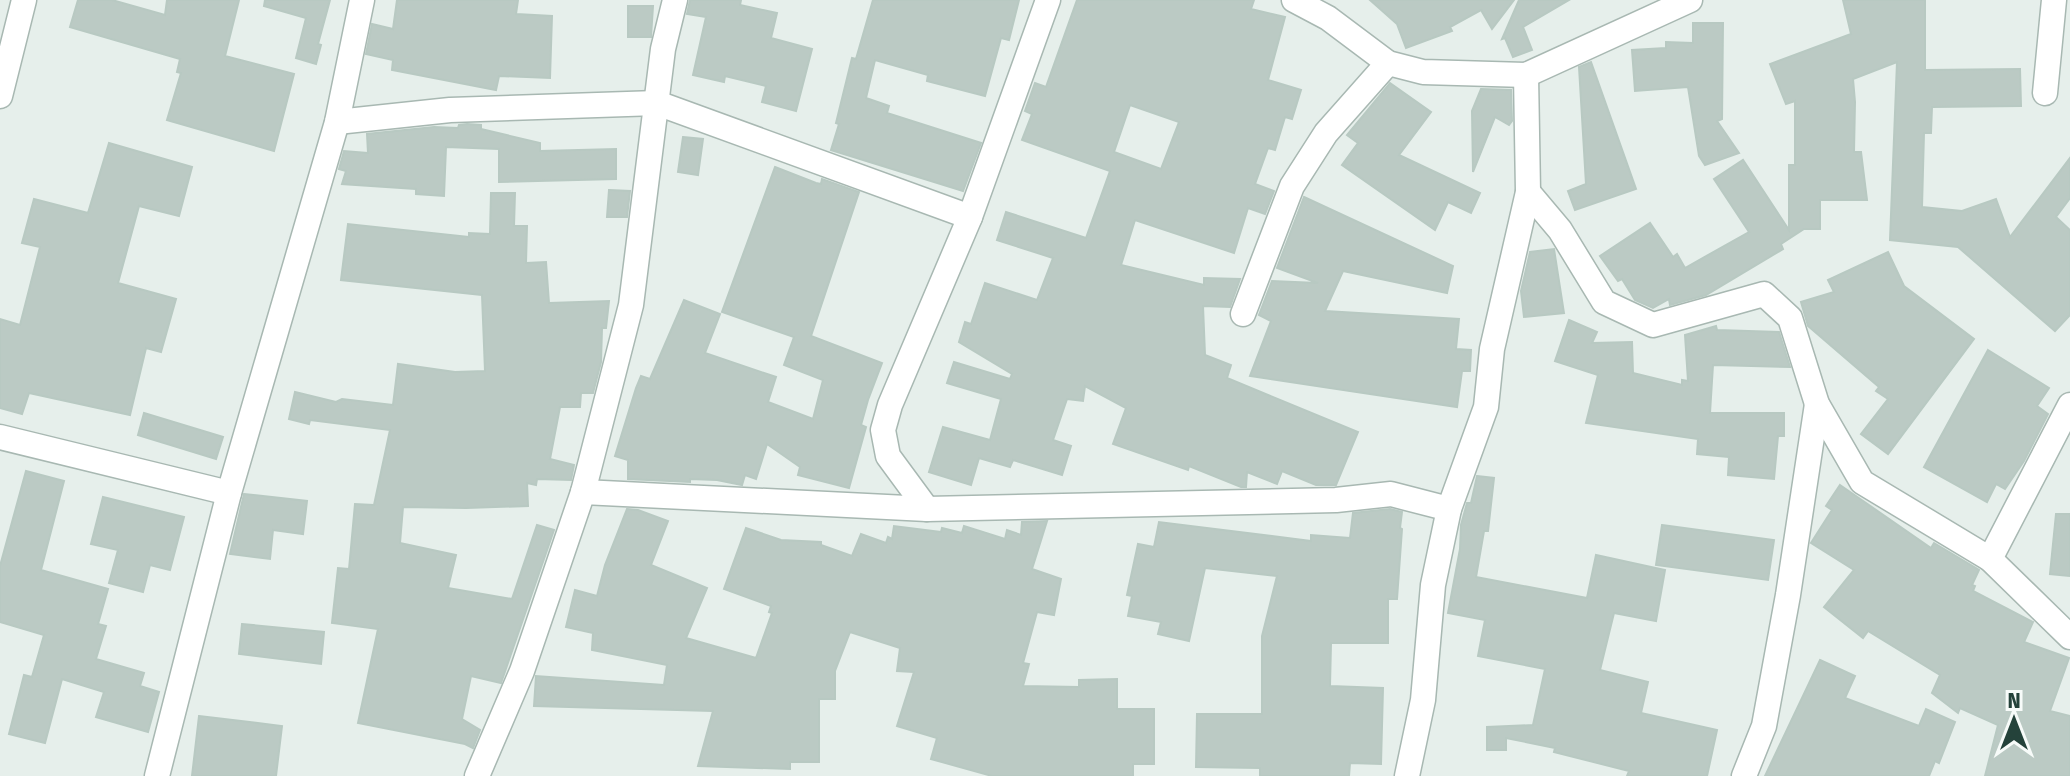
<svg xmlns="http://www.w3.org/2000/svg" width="2070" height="776" viewBox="0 0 2070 776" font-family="'Fira Sans Condensed',sans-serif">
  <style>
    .building { fill: #bbcac4; stroke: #b8c9c2; stroke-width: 2; fill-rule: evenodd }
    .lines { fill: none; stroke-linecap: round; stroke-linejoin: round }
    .minor-casing { stroke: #a8b8b2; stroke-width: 27 }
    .minor { stroke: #fff; stroke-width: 24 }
  </style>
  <rect width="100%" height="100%" fill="#e6efeb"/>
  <g class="building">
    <polygon points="78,0 112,0 165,15 167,0 239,0 225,56 294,74 274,151 167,120 181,73 177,72 180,59 70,27"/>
    <polygon points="265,0 330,0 318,44 321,45 316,64 296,58 306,18 264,6"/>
    <polygon points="397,0 518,0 516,14 552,16 550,78 499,76 496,90 392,70 393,60 366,54 372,24 393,29"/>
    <polygon points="690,0 741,0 740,5 777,13 771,38 812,49 796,111 762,102 766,86 725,76 724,82 693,75 706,17 687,14"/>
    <polygon points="873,0 1019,0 1009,40 1001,38 985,96 927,81 928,75 875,60 866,98 889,106 887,113 981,143 963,191 831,150 839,124 836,123 852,58 856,59"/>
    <path d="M1077,0H1254L1251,9L1285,17L1268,80L1301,90L1292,119L1285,117L1275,150L1268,148L1255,184L1274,191L1265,214L1248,208L1234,253L1135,220L1121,265L1204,285V278L1240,279L1230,307L1203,306L1205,355L1231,365L1227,378L1358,432L1336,485H1316L1282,471L1277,484L1247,472L1246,487H1241L1189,466L1188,470L1113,444L1126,408L1085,386L1083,401L1067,399L1053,440L1071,446L1062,475L1013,460L1010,467L979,458L971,485L929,472L943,427L990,440L1001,399L947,383L954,362L1010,379L1012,374L959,342L965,322L971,324L985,283L1037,300L1053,258L997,240L1006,212L1086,238L1110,171L1022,140L1032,114L1025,111L1035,83L1046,87ZM1130,105L1179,122L1161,169L1114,152Z"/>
    <polygon points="1370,0 1514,0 1492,29 1481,10 1450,27 1452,31 1406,48 1397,24"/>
    <polygon points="1519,0 1569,0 1523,27 1532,50 1513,57 1505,38 1502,39"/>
    <polygon points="1843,0 1925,0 1925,70 2020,69 2021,106 1932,107 1931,133 1924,133 1922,207 1962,211 1996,199 2010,237 2070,158 2070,198 2056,217 2070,230 2070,315 2055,331 1958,247 1890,240 1897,62 1853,79 1855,102 1854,152 1861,152 1867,200 1820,200 1820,229 1804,229 1781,244 1783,249 1706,295 1670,305 1669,299 1653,308 1635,300 1622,279 1618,281 1600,256 1650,223 1673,257 1677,254 1685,268 1749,232 1714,179 1743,160 1789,230 1789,165 1795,165 1795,101 1786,104 1770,64 1851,34"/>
    <polygon points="628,6 653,6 651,37 628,37"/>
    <polygon points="1693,23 1723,23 1722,119 1717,121 1739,153 1705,165 1699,156 1688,87 1635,91 1632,50 1666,48 1666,42 1693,43"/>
    <polygon points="1591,62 1636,189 1575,210 1568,191 1586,184 1579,67"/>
    <polygon points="1390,83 1431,112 1399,155 1480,193 1471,213 1448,202 1435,230 1342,165 1358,143 1347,135"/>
    <polygon points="1481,89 1511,90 1512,121 1509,125 1495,117 1473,172 1472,111"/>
    <polygon points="467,124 481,125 481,129 540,143 540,151 616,149 616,179 499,182 499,149 446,147 444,196 416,194 416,189 342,184 346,171 339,169 344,151 368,153 367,134 434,127 458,128 459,125"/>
    <polygon points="683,137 703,139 698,175 678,172"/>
    <polygon points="109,143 192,167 179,216 139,206 118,283 176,299 161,352 146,348 130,415 29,393 22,414 0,408 0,319 20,325 40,247 22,243 34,199 88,213"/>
    <polygon points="775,167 816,183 821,184 822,179 859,192 811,336 882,363 868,400 861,425 866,427 849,488 798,475 800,467 767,444 756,479 745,475 742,485 717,480 690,479 690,482 628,479 628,460 615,456 636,388 641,376 650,379 684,300 720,314 705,353 776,377 768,402 813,419 823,380 784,365 794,337 722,312"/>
    <polygon points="609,190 630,191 627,217 607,217"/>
    <polygon points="491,193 515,193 514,226 527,226 526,263 546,262 549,303 609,301 606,328 602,328 601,362 593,393 581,393 580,407 560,407 550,459 574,465 571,480 537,479 536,485 527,483 528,506 466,508 403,507 400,543 456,555 448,588 512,599 537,525 554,530 501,683 471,676 462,719 480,730 473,748 465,744 358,723 378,629 332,623 338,568 349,569 355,504 374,505 390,430 310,420 309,424 289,419 295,392 336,402 342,399 393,405 398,364 455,372 485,371 482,295 341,280 348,224 469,237 469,233 490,234"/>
    <polygon points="1304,197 1453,266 1447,293 1343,271 1325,311 1459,319 1456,349 1471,350 1470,371 1462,371 1457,407 1250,376 1271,321 1259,315 1272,281 1318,283 1277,268"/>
    <polygon points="1554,249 1564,313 1524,317 1521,291 1530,252"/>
    <polygon points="1888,252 1904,286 1974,339 1888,454 1861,434 1888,399 1876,391 1879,387 1808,326 1801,302 1834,292 1828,280"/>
    <polygon points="1569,320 1597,332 1592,343 1632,342 1633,373 1682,385 1682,380 1688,381 1685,335 1716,326 1717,330 1779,332 1790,367 1713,365 1710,413 1784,413 1784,436 1778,436 1774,479 1728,475 1729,457 1697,454 1698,439 1586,423 1598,375 1555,361"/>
    <polygon points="1988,350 2049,388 2037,406 2048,414 2024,461 2005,489 1996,484 1987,502 1924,467"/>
    <polygon points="144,413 223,437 216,459 138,435"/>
    <polygon points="26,471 64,481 41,570 108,589 98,624 106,626 96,659 144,673 140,686 159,692 148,732 96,717 104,692 62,679 45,743 9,734 24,675 32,677 44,635 0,622 0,566"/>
    <polygon points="1477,476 1494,478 1488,531 1484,531 1476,577 1587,598 1596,555 1665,570 1656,621 1614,613 1600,670 1648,682 1641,713 1717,730 1707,776 1627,776 1629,771 1554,752 1555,748 1506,738 1506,750 1487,750 1487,727 1533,725 1545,669 1478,656 1485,620 1448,613 1460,549 1461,525 1467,503 1471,503"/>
    <polygon points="1840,485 1931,548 1934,543 1979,570 1972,585 1975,586 1973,591 2033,622 2024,642 2069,658 2050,711 2070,716 2070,776 1985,776 1998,725 1960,708 1958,713 1932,693 1940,675 1868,631 1863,638 1824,607 1854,570 1811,543 1832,510 1826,506"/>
    <polygon points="244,494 307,501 303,534 273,530 270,559 230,554"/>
    <polygon points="103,497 184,517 170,570 150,565 143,592 109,583 118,550 91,544"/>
    <polygon points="627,509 638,510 668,521 651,565 707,588 686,638 756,658 772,613 769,612 771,606 724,589 746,528 781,540 821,542 821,545 852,556 861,534 886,543 888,537 892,539 894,526 941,532 942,528 962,533 964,526 1005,539 1007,530 1021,535 1022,522 1047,521 1032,569 1061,579 1054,615 1037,612 1023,663 1029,664 1023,686 1079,687 1079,680 1117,679 1117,709 1154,709 1154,764 1133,764 1133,776 992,776 931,759 937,738 897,726 914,672 897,671 900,648 850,632 835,671 835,699 819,699 819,762 790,762 790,769 698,766 713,711 534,706 536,676 664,685 667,665 592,650 593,633 566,627 575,590 597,596 605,565"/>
    <polygon points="1390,509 1402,512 1400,528 1402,529 1397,599 1388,599 1388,643 1331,643 1330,686 1383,688 1381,764 1350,763 1349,776 1260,776 1260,768 1196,767 1197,714 1262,714 1262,636 1277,576 1205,568 1189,641 1158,634 1161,622 1128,616 1132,596 1127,595 1138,544 1154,547 1159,522 1311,541 1311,535 1350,538 1353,513"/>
    <polygon points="2056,514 2070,514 2070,576 2050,574"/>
    <polygon points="1662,525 1774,540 1768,580 1656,565"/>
    <polygon points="242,624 324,632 321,664 239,654"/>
    <polygon points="1820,660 1855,676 1845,698 1919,726 1926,709 1955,722 1939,763 1935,761 1929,776 1765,776"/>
    <polygon points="199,716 282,726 276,776 192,776"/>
  </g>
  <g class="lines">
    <defs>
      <g id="minor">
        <polyline points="1294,0 1328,18 1388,63 1423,72 1526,75 1690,0"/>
        <polyline points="2045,93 2054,0"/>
        <polyline points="0,96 24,0"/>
        <polyline points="337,122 450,110 657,103 970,217"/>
        <polyline points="1528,192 1560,230 1604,302 1653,325 1764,294 1790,318 1817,404 1862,482 1990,559 2070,637"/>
        <polyline points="1243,314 1292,186 1326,133 1388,63"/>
        <polyline points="0,437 229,493"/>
        <polyline points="583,492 927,509 1336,500 1391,494 1449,509"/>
        <polyline points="927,509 888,456 883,430 890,405 970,217 1048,0"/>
        <polyline points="1990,559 2070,405"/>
        <polyline points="157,776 229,493 337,122 362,0"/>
        <polyline points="477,776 522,671 583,492 631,305 663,49 675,0"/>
        <polyline points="1407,776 1423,700 1433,585 1449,509 1486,407 1492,349 1528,192 1526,75"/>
        <polyline points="1744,776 1764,726 1788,595 1817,404"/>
      </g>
    </defs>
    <use href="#minor" class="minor-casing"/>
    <use href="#minor" class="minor"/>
  </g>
  <g transform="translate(2014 720)" stroke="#f7fbf9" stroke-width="6" paint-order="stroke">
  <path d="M0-6L14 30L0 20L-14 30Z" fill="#24423a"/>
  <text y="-12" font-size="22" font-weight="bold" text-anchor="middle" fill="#24423a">N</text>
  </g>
</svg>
